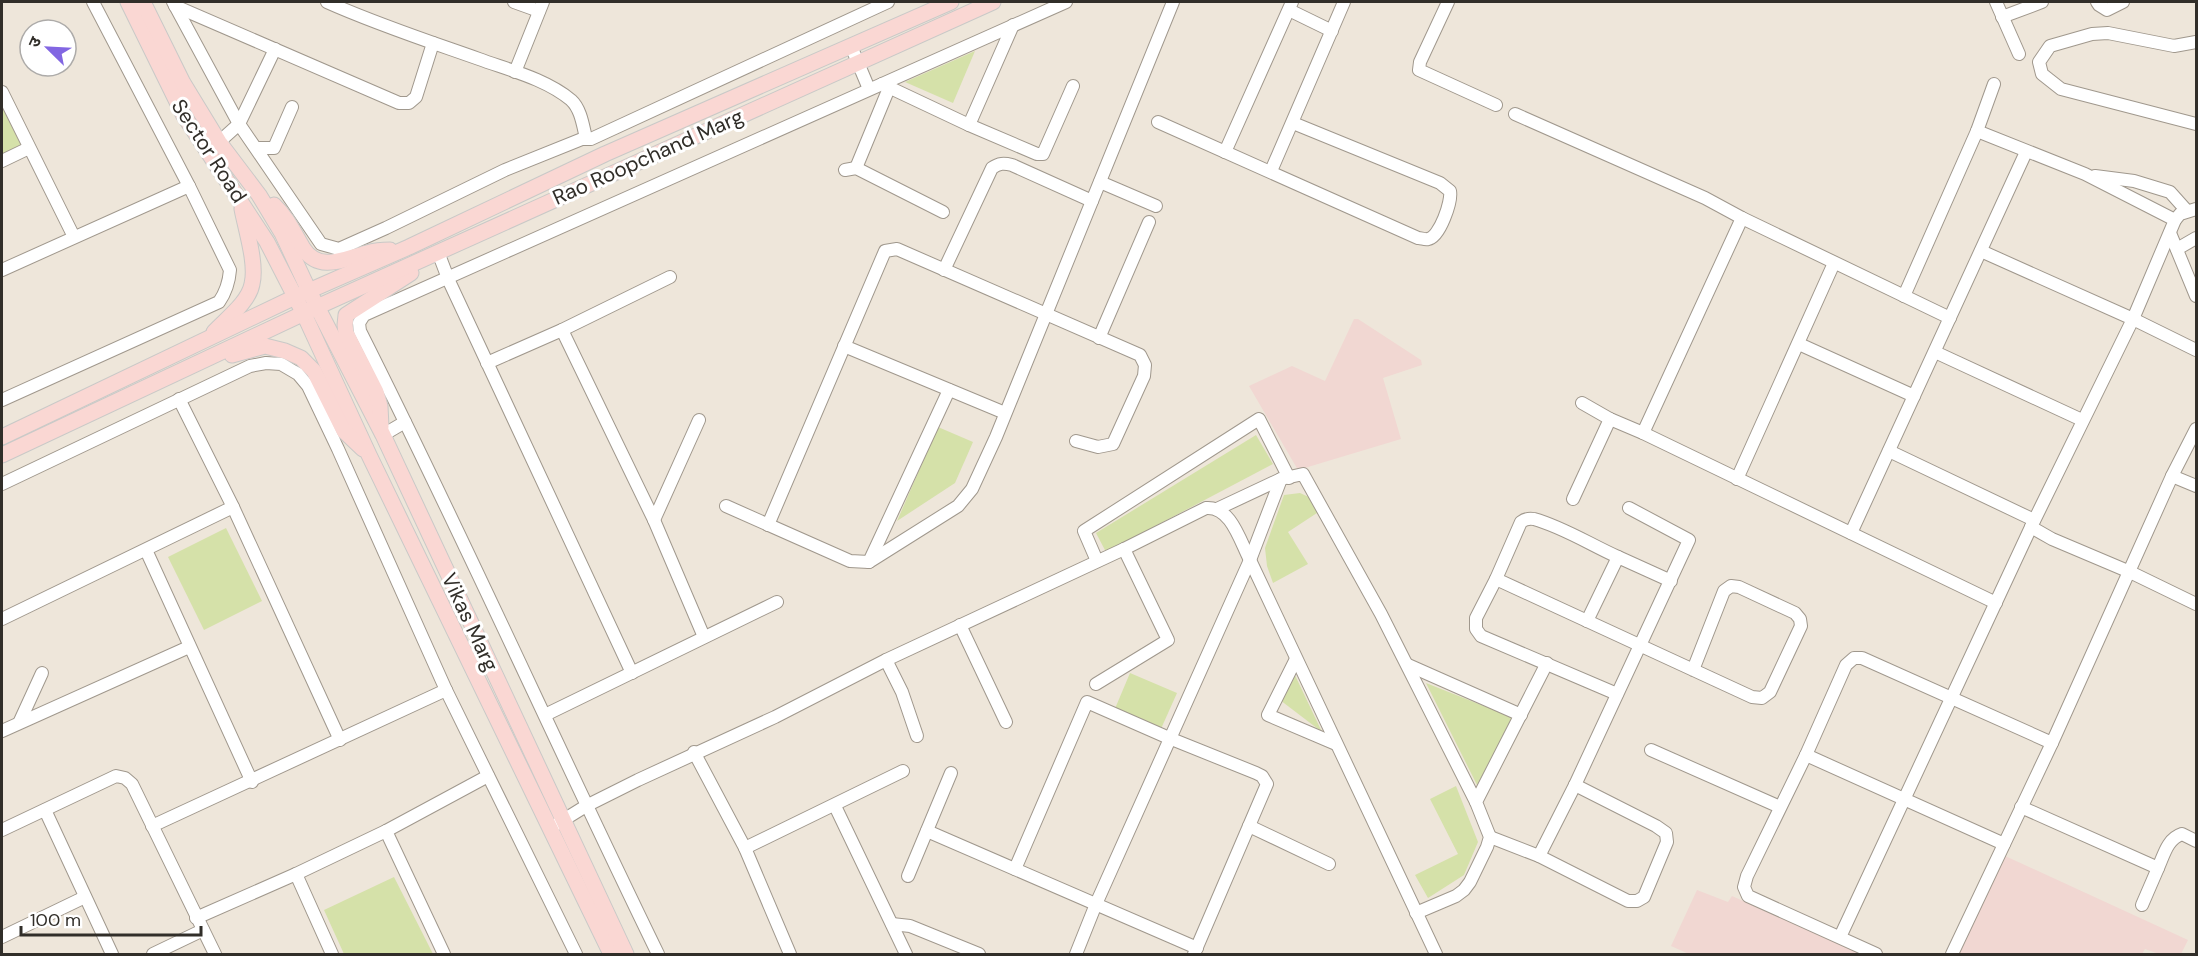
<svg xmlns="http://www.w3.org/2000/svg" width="2198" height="956" viewBox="0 0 2198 956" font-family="'DM Sans','Noto Sans Devanagari',sans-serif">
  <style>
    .education { fill: #f1d7d2 }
    .green { fill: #d5e1a9 }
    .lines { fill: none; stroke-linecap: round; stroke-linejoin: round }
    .minor-casing { stroke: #a0988d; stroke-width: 14 }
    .major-casing { stroke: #c9c9c7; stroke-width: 17 }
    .minor { stroke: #fff; stroke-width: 12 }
    .major { stroke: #fad7d3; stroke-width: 15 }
    .labels { text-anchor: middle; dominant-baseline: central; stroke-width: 6; stroke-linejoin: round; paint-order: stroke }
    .street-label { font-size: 21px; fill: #312e29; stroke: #fff }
  </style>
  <rect width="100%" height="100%" fill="#eee6da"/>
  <g class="education">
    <polygon points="1354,319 1358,319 1421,360 1422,365 1383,378 1401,439 1298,470 1249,386 1292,366 1325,381"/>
    <polygon points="2003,855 2188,940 2181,954 2159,954 2145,949 2142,954 1955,954"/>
    <polygon points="1697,890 1728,902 1732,896 1862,954 1689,954 1671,946"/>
  </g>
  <g class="green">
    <polygon points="975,51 953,103 905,82"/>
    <polygon points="2,106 21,145 2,155"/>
    <polygon points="938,427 973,442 955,483 897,521"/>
    <polygon points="1256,435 1273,464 1106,552 1096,533"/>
    <polygon points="1300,493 1313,499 1320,511 1288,532 1308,564 1273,583 1267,566 1265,548 1284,495"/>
    <polygon points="226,528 262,601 204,630 168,557"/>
    <polygon points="1293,671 1322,732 1280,700"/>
    <polygon points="1130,673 1177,693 1160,731 1114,711"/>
    <polygon points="1426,683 1514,718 1477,785"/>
    <polygon points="1456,786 1478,842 1464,875 1428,898 1415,875 1458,854 1430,799"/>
    <polygon points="394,877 433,954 344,954 324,910"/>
  </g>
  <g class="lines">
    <defs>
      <g id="minor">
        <polyline points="173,2 239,124 321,244 339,249 386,228 505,170 582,139 591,139 888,2"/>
        <path d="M327,2C376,24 428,41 479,59C509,70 546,79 571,100C581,109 583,126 586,138"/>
        <polyline points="514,2 539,11"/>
        <polyline points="1448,2 1420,62 1419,70 1496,105"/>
        <polyline points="1996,2 2019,54"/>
        <polyline points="2097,2 2099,5 2107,10 2123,2"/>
        <polyline points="175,6 399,103 409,103 416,97 433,43"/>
        <polyline points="1289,10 1332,31"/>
        <polyline points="2002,17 2042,2"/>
        <polyline points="2196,42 2174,46 2108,33 2092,34 2050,46 2039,62 2042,74 2061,89 2196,124"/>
        <polyline points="851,46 869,89"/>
        <polyline points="515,72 543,2"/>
        <polyline points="882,84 969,125 1013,25"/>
        <polyline points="2,92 74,237"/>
        <polyline points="1515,114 1705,198 1742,218 1950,318"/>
        <path d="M1158,122L1418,238C1422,238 1425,240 1428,239C1440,237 1452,201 1450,191L1440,183L1293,123"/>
        <polyline points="969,125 1037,154 1043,154 1073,86"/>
        <polyline points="1977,131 2085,174 2175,220"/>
        <polyline points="219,142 239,124 275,49"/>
        <polyline points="257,148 274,148 292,107"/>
        <polyline points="1225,152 1292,2"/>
        <polyline points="2,161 29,148"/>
        <polyline points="856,168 889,88"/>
        <polyline points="845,170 856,168 943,212"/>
        <polyline points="1271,171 1344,2"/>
        <polyline points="2095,176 2134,181 2170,192 2187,211"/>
        <polyline points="1100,182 1156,206"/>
        <polyline points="2170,233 2196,296"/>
        <polyline points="2177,249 2196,238"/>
        <polyline points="1981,251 2133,319 2196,350"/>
        <polyline points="438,252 449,281 632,673"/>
        <polyline points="2,270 189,186"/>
        <path d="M944,270L992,168C999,163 1004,163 1012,165L1092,201"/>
        <polyline points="1904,296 1977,131 1994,84"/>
        <polyline points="562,330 654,520 704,637"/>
        <polyline points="1099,338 1149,222"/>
        <polyline points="1799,344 1914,396"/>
        <polyline points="844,346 1005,413"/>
        <polyline points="1935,352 2082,420"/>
        <polyline points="487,363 562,330 670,277"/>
        <polyline points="179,399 233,507 340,740"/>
        <path d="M2,400L219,302C226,292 229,283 230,270L189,186L93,2"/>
        <polyline points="1582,403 1610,419 1643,433 1996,603"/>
        <polyline points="1643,433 1742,218"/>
        <polyline points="383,435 405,422"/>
        <polyline points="1889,451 2034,520"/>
        <polyline points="2172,476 2196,486"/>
        <polyline points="1737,479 1834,263"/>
        <polyline points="2,484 250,366 266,363 281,364 298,374 308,386 338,449 446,690 576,954"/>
        <polyline points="1573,499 1610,419"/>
        <polyline points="726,506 850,561 869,562 958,506 972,489 996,437 1173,2"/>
        <polyline points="1217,509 1281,479 1303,474 1381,614 1476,802"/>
        <polyline points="654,520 699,420"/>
        <polyline points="768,525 885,251 897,249 1140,355 1145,365 1144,376 1113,444 1098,447 1076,441"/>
        <polyline points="2031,527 2052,539 2130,572 2196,604"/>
        <polyline points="1851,533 2026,152"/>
        <polyline points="146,550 252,782"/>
        <polyline points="1097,561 1084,531 1259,419 1289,478"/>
        <polyline points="869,562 949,390"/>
        <polyline points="1496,579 1752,697 1762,698 1770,692 1801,626 1800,619 1795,613 1739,587 1731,586 1724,591 1693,670"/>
        <polyline points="2,619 233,507"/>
        <polyline points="1587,621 1618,557 1671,581"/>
        <polyline points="960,625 1006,722"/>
        <polyline points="1296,659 1268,715 1336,744"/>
        <polyline points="886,660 902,692 917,736"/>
        <polyline points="1408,665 1521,715"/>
        <polyline points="1096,684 1168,640 1124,549"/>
        <path d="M1617,694L1481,636L1476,629V618L1496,579L1521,522C1525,519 1529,518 1534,519C1563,527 1591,545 1618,557"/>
        <polyline points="545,715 777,602"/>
        <polyline points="20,721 42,673"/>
        <polyline points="2,731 189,647"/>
        <polyline points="1651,750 1780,807"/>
        <polyline points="694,752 745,848 790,954"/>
        <polyline points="1806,755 2004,844"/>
        <polyline points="835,806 906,954"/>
        <path d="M2021,807L2158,868C2164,855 2167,839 2182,834L2196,841"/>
        <polyline points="45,810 112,954"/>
        <path d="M557,824L586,806L638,780L775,717L886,660L1124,549L1206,508C1231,506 1240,541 1250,560L1436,954"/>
        <polyline points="152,826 446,690"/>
        <polyline points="1249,826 1329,864"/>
        <polyline points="2,830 116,776 125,778 132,784 215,954"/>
        <polyline points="386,831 444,954"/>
        <polyline points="927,831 1197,948"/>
        <polyline points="1490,837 1539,856 1628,901 1637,901 1644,897 1667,842 1666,833 1656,826 1575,785"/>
        <polyline points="745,848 903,771"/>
        <polyline points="1539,856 1575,785 1689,540 1629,508"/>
        <polyline points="1015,869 1087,702 1169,738 1256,773 1262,776 1267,784 1194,954"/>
        <polyline points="296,874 332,954"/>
        <polyline points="908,876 951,773"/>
        <polyline points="2142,905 2158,868"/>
        <polyline points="1416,913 1456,896 1464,890 1470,882 1487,847 1490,837 1476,802 1547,663"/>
        <polyline points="196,918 296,874 386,831 488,776"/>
        <polyline points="892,924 910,926 979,954"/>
        <polyline points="2,937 85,897"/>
        <polyline points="1840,937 2031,527 2133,319 2175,220 2180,214 2196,209"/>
        <polyline points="153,954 203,930"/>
        <path d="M658,954C557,747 464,537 360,331L359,323L364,315L1066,2"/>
        <polyline points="1076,954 1096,904 1250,560 1281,479"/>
        <polyline points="1876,954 1748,896 1744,887 1747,876 1806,755 1846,665 1854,658 1862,658 2052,743"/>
        <polyline points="1952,954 2052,743 2172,476 2196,429"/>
      </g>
      <g id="major">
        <polyline points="128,2 183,114 267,242 304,314 369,455 611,954"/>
        <polyline points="143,2 183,83 219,142 259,195 282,233 309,291 383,435 626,954"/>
        <path d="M274,205C287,217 294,233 303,248C319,273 344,259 367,253C374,251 382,250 390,250"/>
        <path d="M214,332C226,319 249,302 252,284C257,264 246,230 242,209"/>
        <polyline points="232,355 265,346 285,351 301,358 314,371 344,431 363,449"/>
        <polyline points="381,427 380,406 376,392 346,333 345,325 346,315 411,273"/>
        <polyline points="2,437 295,297 409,247 605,154 951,2"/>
        <polyline points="2,455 317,307 993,2"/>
      </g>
    </defs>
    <use href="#minor" class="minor-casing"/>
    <use href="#major" class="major-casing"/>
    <use href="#minor" class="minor"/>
    <use href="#major" class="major"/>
  </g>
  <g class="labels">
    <g class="street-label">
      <text transform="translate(209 151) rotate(57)">Sector Road</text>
      <text transform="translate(648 157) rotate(-24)">Rao Roopchand Marg</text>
      <text transform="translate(470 622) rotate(65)">Vikas Marg</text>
    </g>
  </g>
  <rect width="2198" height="956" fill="none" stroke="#312e29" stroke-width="6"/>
  <g transform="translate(48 48) rotate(294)"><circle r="28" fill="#ffffff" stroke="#adaba9" stroke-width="1.5"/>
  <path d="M0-4.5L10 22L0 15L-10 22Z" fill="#8266e2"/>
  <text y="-9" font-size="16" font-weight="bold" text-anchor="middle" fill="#312e29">उ</text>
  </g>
  <path d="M21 926v9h180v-9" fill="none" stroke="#312e29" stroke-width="3"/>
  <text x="30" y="926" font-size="18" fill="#312e29" stroke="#ffffff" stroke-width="4.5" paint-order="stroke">100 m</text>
</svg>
